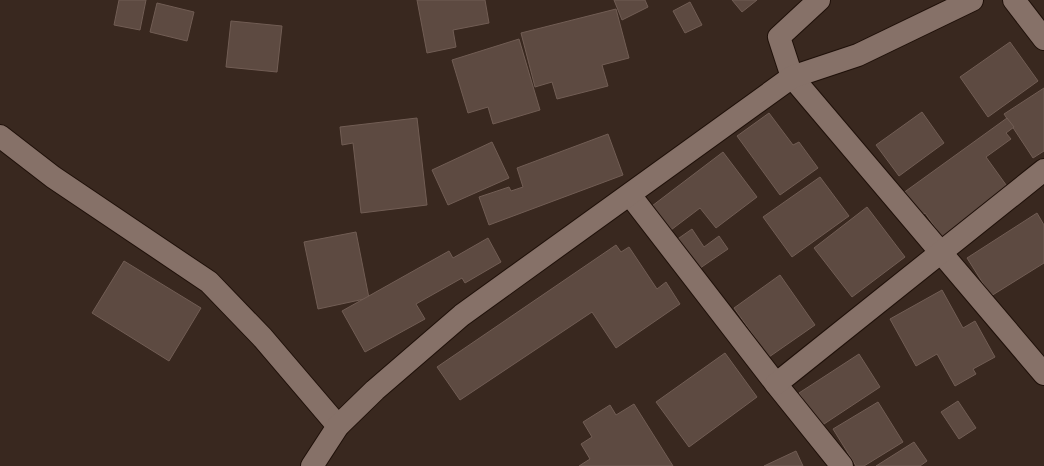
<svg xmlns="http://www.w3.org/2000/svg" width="1044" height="466" viewBox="0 0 1044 466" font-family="'IBM Plex Serif',serif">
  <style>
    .building { fill: #5d4a41; stroke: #715d54 }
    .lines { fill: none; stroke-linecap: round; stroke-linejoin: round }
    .minor-casing { stroke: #1f1009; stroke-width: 24 }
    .tertiary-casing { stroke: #1f1009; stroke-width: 24 }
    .minor { stroke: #867168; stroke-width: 22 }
    .tertiary { stroke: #867168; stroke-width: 22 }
  </style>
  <rect width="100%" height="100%" fill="#39281f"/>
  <g class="building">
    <polygon points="119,0 146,0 140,30 114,25"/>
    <polygon points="417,0 485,0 489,23 453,30 456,47 427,53"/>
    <polygon points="614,0 645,0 648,7 622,20"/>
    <polygon points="732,0 757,0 742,12"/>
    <polygon points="690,2 702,25 685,33 673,11"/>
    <polygon points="157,3 194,12 187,41 150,32"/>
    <polygon points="616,9 629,58 602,65 608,86 557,99 552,82 535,87 521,33"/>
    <polygon points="231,21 282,26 277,72 226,67"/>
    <polygon points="519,39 540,110 493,124 488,107 468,113 452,60"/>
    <polygon points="1010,42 1038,81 988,117 960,77"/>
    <polygon points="1044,88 1044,151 1033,158 1004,114"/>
    <polygon points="922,112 944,143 899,176 876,145"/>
    <polygon points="769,113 793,145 799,142 818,168 780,195 737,136"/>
    <polygon points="417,118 427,205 361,213 353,143 342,145 340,127"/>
    <polygon points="1007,118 1014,127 1006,133 1011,139 986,157 1009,189 942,237 925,213 916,219 899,196"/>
    <polygon points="608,134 623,175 489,225 479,197 509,187 511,191 523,187 517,168"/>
    <polygon points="492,142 509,178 448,205 432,170"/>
    <polygon points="723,152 757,197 716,228 700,208 667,233 648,209"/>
    <polygon points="820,177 849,216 792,257 763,217"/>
    <polygon points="867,207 905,257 852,297 814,248"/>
    <polygon points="1037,213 1044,225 1044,263 991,296 967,258"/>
    <polygon points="692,229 704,247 719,236 728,249 690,275 669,245"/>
    <polygon points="356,232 369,298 318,309 304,242"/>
    <polygon points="488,238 501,262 465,283 462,278 416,304 425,319 365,352 342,311 449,251 453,258"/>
    <polygon points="616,245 621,252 629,247 657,289 666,282 680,304 616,348 592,312 460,400 437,367"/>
    <polygon points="124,261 201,308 169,361 92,313"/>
    <polygon points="780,275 815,325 769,357 734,308"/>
    <polygon points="942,290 963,328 975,321 995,357 973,369 976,374 955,386 937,354 916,366 890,319"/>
    <polygon points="725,353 757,397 689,447 656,402"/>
    <polygon points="859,354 880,387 821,426 799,393"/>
    <polygon points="958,401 976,428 959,439 941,412"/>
    <polygon points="878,402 903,442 864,466 856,466 833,429"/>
    <polygon points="634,404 673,466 579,466 590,459 581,444 592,437 583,422 610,405 616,415"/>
    <polygon points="914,442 927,461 920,466 876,466"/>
    <polygon points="796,451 803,466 764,466"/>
  </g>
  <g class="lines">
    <defs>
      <g id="minor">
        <polyline points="819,0 779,37 792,77 1044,374"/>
        <polyline points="1014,0 1044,39"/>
        <polyline points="0,136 53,177 209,282 262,337 338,426"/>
        <polyline points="630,195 776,384 842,466"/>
        <polyline points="776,384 1044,170"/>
      </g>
      <polyline id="tertiary" points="312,466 338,426 375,390 462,315 792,77 858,55 972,0"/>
    </defs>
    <use href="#minor" class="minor-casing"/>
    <use href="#tertiary" class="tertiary-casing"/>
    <use href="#minor" class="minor"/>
    <use href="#tertiary" class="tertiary"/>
  </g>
</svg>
